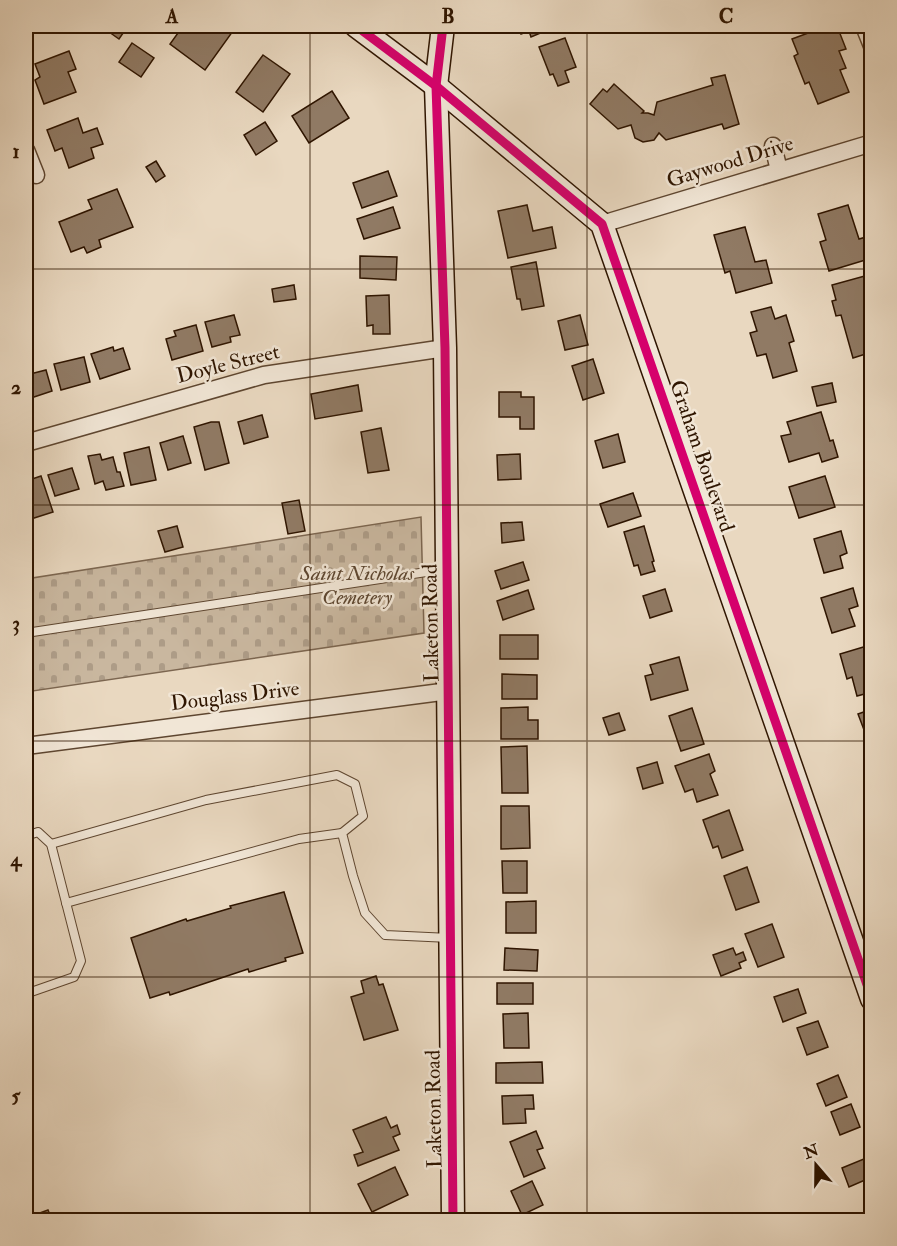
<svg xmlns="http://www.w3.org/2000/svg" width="897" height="1246" viewBox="0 0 897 1246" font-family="'IM FELL Double Pica',serif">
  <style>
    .cemetery { fill: url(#cemetery-stones); stroke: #7c6650; stroke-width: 1.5 }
    .building { fill: #907a64; stroke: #2f1500; stroke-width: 1.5 }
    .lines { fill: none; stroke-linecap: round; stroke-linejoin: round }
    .lane-casing { stroke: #5e4630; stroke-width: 10 }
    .street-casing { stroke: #5e4630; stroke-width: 19 }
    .secondary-casing { stroke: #2f1500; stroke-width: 25 }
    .lane { stroke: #f1e6d6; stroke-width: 8 }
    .street { stroke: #f1e6d6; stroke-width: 16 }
    .secondary { stroke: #f1e6d6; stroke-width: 22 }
    .cycleway-casing { stroke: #f1e6d6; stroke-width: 13 }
    .cycleway { stroke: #d6006c; stroke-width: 9 }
    .grid { fill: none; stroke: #2f1500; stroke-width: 1.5; stroke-opacity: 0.55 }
    .labels { text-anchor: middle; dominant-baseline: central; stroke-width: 5; stroke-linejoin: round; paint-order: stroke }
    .street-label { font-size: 21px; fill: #2f1500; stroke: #f1e6d6 }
    .park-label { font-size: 21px; font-style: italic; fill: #5d4630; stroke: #f1e6d6 }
    .neatline { fill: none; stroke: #2f1500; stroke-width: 2 }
    .grid-label { font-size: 20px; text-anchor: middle; font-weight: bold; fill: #2f1500 }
  </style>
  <defs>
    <pattern id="cemetery-stones" width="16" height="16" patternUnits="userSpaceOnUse" patternTransform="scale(1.5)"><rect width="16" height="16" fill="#c9b79f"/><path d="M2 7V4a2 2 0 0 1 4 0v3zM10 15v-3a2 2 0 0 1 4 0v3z" fill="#ad9c87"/></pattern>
  </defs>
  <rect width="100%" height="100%" fill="#e9d8c0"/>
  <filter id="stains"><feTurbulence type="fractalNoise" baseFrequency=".00333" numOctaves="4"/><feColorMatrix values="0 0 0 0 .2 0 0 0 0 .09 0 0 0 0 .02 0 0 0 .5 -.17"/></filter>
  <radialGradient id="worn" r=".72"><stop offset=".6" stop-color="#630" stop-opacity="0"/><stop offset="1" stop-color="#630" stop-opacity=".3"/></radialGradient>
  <polygon class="cemetery" points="421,517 424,633 26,692 26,579"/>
  <g class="building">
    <polygon points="26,26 48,26 48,27 26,36"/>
    <polygon points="103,26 128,26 119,39 102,27"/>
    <polygon points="183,26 226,26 233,31 205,70 170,44"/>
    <polygon points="517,26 557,26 531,37 529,31 521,34"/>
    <polygon points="827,26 837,26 846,49 839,51 846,68 840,70 849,92 818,104 809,82 805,84 794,56 798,54 792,39"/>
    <polygon points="565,38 576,67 565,71 569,82 558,86 553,74 550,75 539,47"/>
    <polygon points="132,43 154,58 141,77 119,62"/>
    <polygon points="69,51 76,69 68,72 76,92 44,104 35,80 40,77 35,64"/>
    <polygon points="263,55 290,74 263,112 236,92"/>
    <polygon points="725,75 739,124 724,129 722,124 666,140 659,133 654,140 643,142 635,138 631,125 618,129 590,104 603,89 607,92 614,84 644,111 642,113 648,113 654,115 657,102 713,85 711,78"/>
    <polygon points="332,91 349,118 309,143 292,116"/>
    <polygon points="78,118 83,133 97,128 103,144 91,148 94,158 69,168 62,148 55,151 47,130"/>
    <polygon points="265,122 277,141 256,155 244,135"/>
    <polygon points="156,161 165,176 156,182 146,167"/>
    <polygon points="388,171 397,196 362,208 353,183"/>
    <polygon points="117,189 133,227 99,240 101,247 87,253 84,247 71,252 59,222 92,209 88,200"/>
    <polygon points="527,205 533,231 552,227 556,248 508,258 498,211"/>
    <polygon points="848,205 859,239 866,237 872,258 829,271 820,242 826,240 818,214"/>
    <polygon points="393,207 400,228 364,239 357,219"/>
    <polygon points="745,227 755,262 766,260 772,283 736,293 730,271 725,273 714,235"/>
    <polygon points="360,256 397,257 396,280 360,278"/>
    <polygon points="536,262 544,306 522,310 520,299 517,299 511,267"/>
    <polygon points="872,274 872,352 853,358 841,315 836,316 832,301 836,300 832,285"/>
    <polygon points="294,285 296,299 274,302 272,289"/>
    <polygon points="389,295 390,334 373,334 373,325 367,326 366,296"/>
    <polygon points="771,307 775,319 786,315 794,341 789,343 797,371 773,378 766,354 757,356 750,333 757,331 751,312"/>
    <polygon points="234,315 240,335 230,337 231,342 212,347 205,322"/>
    <polygon points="580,315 588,345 565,350 558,321"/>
    <polygon points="196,325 203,351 172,360 166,339 176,336 174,331"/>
    <polygon points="113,347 114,351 123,348 130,369 100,379 91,354"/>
    <polygon points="84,357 90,382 61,390 54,364"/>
    <polygon points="593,359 604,393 583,400 572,366"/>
    <polygon points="46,370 52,391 28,399 26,390 26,375"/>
    <polygon points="832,383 836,402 817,406 812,387"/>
    <polygon points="358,385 362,411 315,419 311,394"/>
    <polygon points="499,392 521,392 521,397 534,397 534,429 520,429 520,417 499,417"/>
    <polygon points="821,412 830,441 833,440 838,457 822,462 819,453 789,462 781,436 791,434 787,422"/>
    <polygon points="262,415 268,437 244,444 238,422"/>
    <polygon points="211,422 219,422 229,463 205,470 194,427"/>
    <polygon points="381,428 389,470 368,473 361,432"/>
    <polygon points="618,434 625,462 603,468 595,441"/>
    <polygon points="183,436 191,463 168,470 160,443"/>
    <polygon points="149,447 156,480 131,485 124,453"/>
    <polygon points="100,454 102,460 113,457 117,472 120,472 124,486 106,490 103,481 95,484 88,456"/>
    <polygon points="520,454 521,479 498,480 497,455"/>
    <polygon points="72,468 79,489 55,496 48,475"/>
    <polygon points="41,476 53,512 31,519 26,500 26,481"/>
    <polygon points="825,476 835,507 799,518 789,487"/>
    <polygon points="633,493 641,516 608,527 600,504"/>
    <polygon points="299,500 305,531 288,534 282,503"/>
    <polygon points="522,522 524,540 502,543 501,523"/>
    <polygon points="177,526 183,547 165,552 158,531"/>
    <polygon points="644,526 654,561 652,562 655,571 641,575 638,565 634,566 624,532"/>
    <polygon points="841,531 847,553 840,556 843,568 824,573 814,539"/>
    <polygon points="523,562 529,580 501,589 495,571"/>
    <polygon points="853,588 858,606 849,609 855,626 832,633 821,598"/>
    <polygon points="665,589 672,611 650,618 643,596"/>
    <polygon points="528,590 534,609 503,620 497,601"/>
    <rect x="500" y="635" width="38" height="24"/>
    <polygon points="870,645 872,692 857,696 852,677 847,679 840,654"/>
    <polygon points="679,657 688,690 651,700 645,676 653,674 650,665"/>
    <polygon points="502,674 537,675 537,699 502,699"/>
    <polygon points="528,707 528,720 538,720 538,739 501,739 501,708"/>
    <polygon points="692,708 704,744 681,751 669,716"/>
    <polygon points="872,709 872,751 858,714"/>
    <polygon points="619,713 625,730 609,735 603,718"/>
    <polygon points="527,746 528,793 502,793 501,747"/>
    <polygon points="709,754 715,771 710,774 718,795 697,802 693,789 685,792 675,766"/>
    <polygon points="657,762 663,783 643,789 637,768"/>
    <polygon points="501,806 529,806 530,848 501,849"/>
    <polygon points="729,810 743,850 722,858 718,846 713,848 703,820"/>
    <polygon points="502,861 527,861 527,893 503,893"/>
    <polygon points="747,867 759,902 736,910 724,876"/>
    <polygon points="284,892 303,953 285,958 286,961 249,972 248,969 170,995 169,992 150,998 131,938 186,919 187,921 231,908 230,906"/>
    <polygon points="536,901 536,933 506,933 506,902"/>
    <polygon points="772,924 784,957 758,967 745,934"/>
    <polygon points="505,948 538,950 537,971 504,970"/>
    <polygon points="733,948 736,955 743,952 746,960 739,963 741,968 721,976 713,955"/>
    <polygon points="376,976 379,985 383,984 398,1030 364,1040 351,997 364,993 361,981"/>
    <rect x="497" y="983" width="36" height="21"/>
    <polygon points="798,989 806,1013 783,1022 774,997"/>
    <polygon points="528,1013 529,1048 504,1048 503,1014"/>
    <polygon points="818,1021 828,1047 807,1055 797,1028"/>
    <polygon points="542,1062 543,1083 496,1083 496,1063"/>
    <polygon points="838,1075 847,1097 826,1106 817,1084"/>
    <polygon points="533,1095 534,1109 525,1109 526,1123 503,1124 502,1096"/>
    <polygon points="851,1104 860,1127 840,1135 831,1112"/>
    <polygon points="386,1117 391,1128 397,1125 400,1134 393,1137 399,1150 358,1166 354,1155 363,1152 353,1130"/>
    <polygon points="536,1131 543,1148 537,1150 545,1168 524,1177 510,1142"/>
    <polygon points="871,1156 872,1177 849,1187 842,1168"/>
    <polygon points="395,1167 408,1195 372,1212 358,1184"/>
    <polygon points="532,1181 543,1205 522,1215 511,1191"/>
    <polygon points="48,1210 52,1220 26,1220 26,1218"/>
  </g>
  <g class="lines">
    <defs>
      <g id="lane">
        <polyline points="26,633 446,569"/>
        <polyline points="26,836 38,832 51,844 81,961 74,977 31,992 26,989"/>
        <polyline points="51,844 206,800 337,775 355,784 363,816 342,833 353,876 365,913 385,935 450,938"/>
        <polyline points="66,903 299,839 342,833"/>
      </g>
      <g id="street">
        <polyline points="864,26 872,46"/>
        <polyline points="773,146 779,170"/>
        <polyline points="26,150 36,175"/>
        <polyline points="602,224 872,143"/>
        <polyline points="26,443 264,375 445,348"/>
        <polyline points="26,746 449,691"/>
      </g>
      <g id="secondary">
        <polyline points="356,26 436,86 602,224 872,999"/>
        <polyline points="443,26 436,86 445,348 453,1220"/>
      </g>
    </defs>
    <use href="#lane" class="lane-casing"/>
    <use href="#street" class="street-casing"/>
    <use href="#secondary" class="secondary-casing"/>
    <use href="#lane" class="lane"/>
    <use href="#street" class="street"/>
    <use href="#secondary" class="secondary"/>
    <defs>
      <g id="cycleway">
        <polyline points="356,26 436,86 602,224 872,999"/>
        <polyline points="443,26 436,86 445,348 453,1220"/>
      </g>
    </defs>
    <use href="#cycleway" class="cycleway-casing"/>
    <use href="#cycleway" class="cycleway"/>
  </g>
  <path class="grid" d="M310,26V1220M587,26V1220M26,269H872M26,505H872M26,741H872M26,977H872"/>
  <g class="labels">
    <g class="street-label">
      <text transform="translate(730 162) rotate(-17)">Gaywood Drive</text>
      <text transform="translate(228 364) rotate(-14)">Doyle Street</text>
      <text transform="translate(702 456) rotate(71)">Graham Boulevard</text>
      <text transform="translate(431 623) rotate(-91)">Laketon Road</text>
      <text transform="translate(235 696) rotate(-7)">Douglass Drive</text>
      <text transform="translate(434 1109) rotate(-91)">Laketon Road</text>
    </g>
    <g class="park-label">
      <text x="357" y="573">Saint Nicholas<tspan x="357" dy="24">Cemetery</tspan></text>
    </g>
  </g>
  <rect width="897" height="1246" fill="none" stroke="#e9d8c0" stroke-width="66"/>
  <g transform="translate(816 1165) rotate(340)" stroke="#f1e6d6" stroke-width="4.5" paint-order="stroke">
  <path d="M0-4.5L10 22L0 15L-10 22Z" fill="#2f1500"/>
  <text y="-9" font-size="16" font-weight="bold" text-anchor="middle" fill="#2f1500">N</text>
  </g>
  <rect x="33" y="33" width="831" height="1180" class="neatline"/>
  <g class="grid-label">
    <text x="172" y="23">A</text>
    <text x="448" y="23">B</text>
    <text x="726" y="23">C</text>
    <text x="16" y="158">1</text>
    <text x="16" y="394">2</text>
    <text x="16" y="630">3</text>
    <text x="16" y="866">4</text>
    <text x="16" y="1102">5</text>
  </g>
  <rect width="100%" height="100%" filter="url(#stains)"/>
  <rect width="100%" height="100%" fill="url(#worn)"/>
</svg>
